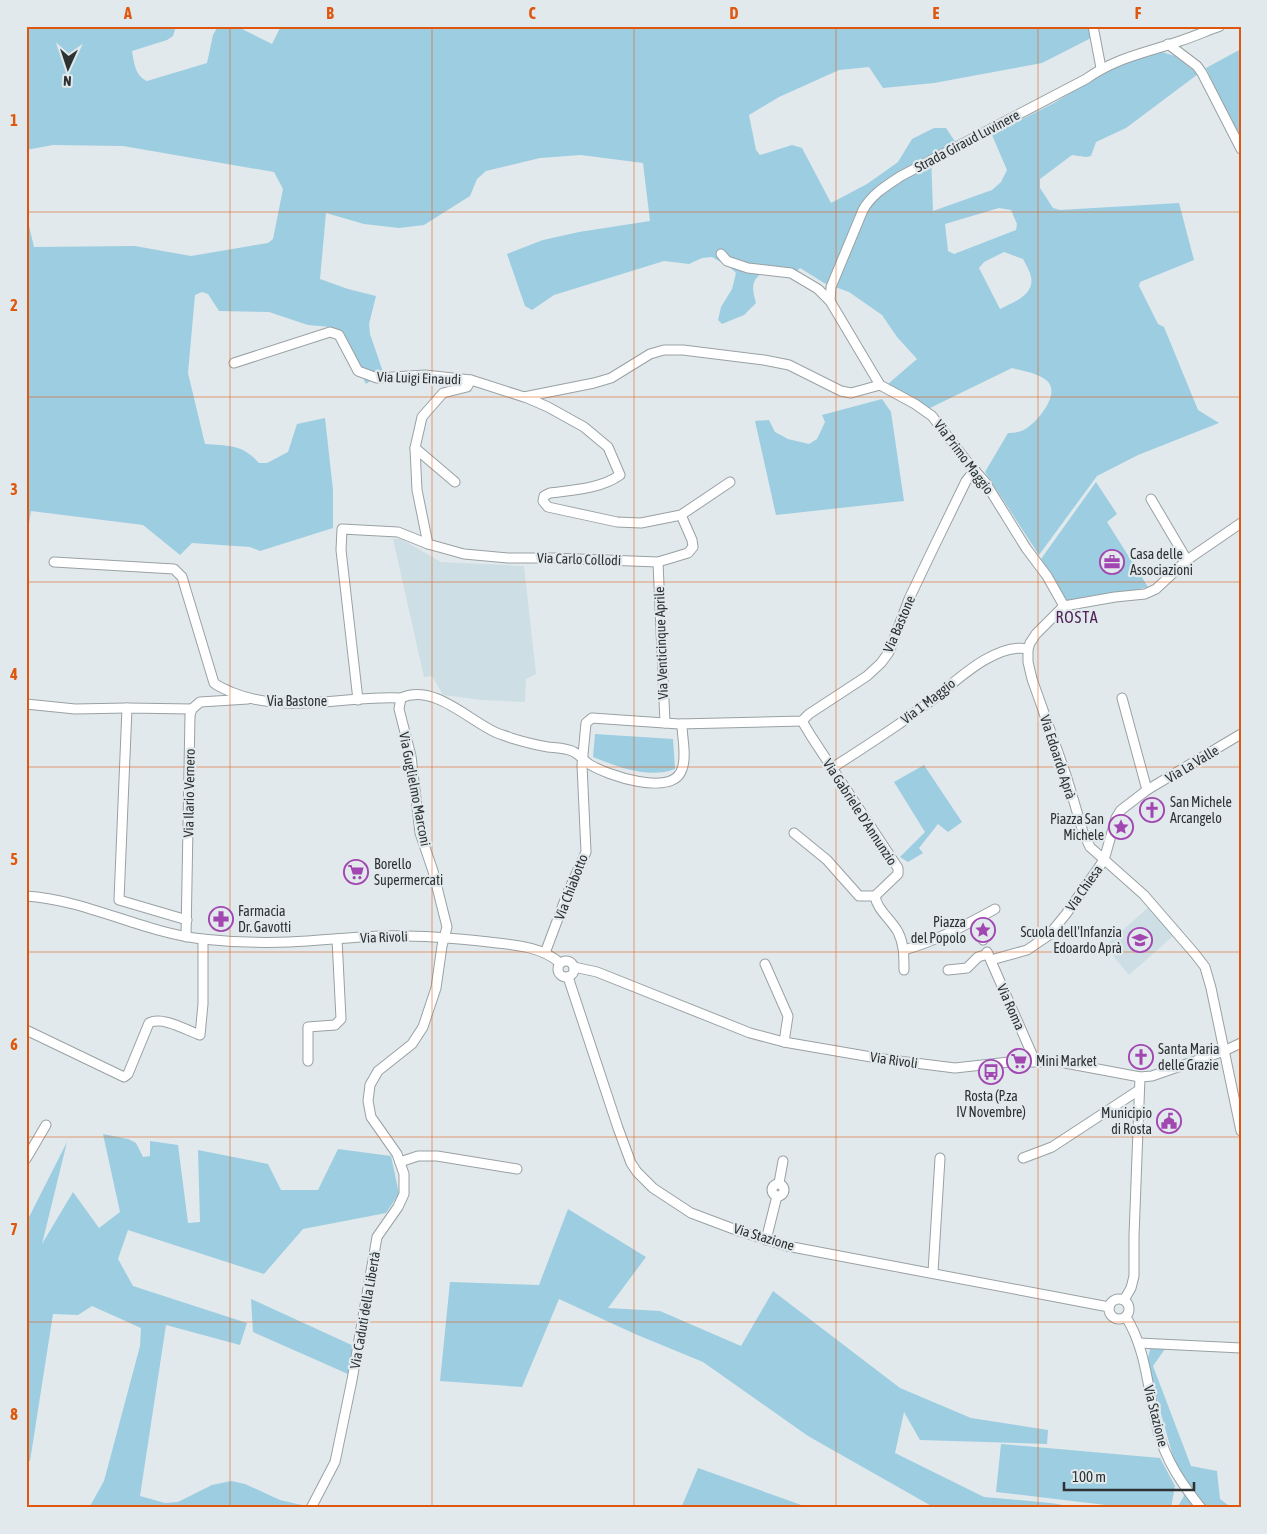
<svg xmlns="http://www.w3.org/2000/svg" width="1267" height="1534" viewBox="0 0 1267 1534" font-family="'Asap Condensed',sans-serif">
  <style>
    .built { fill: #cddee4 }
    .green { fill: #9dcde1; fill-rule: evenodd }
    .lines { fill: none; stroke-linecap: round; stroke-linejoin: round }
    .minor-casing { stroke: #99a1a4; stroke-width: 11 }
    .minor { stroke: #fff; stroke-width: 9 }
    .grid { fill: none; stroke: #df570e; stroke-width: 1; stroke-opacity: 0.55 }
    .labels { text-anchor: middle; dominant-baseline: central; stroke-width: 4.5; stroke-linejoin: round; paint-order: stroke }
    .street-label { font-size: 14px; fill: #2f3233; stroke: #e1e9ec }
    .poi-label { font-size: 14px; fill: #2f3233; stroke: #e1e9ec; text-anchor: start }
    .quarter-label { font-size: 16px; letter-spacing: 1px; fill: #4e2256; stroke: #e1e9ec }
    .neatline { fill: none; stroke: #df570e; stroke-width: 2 }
    .grid-label { font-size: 16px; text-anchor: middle; font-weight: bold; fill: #df570e }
  </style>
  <rect width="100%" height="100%" fill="#e1e9ec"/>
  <g class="built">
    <polygon points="393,539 401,539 441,562 524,566 536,674 526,679 525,702 482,700 443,695 432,676 424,677"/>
    <polygon points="1150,906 1174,935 1129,975 1105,946"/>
  </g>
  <g class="green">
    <path d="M26,26H176L173,36L167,40L132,51C134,62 135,76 147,81L207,63L213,35L218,26H236L272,44L281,26H1088L1091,38L1042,63L934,83L883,88L869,67L839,70L779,97L749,115L756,150L760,155L792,145L802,148L831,203L867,184L898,162L912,139L934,128H946L956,143L931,155L933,211L992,190L1001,182L1007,170L992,135L1054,103L1112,68L1147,54L1162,52L1175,56L1198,74L1126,128L1096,142L1091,156L1086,157L1072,155L1040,179V188L1053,208L1060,210L1179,203L1194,260L1140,282L1139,286L1158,324L1164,327L1198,410L1219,423L1138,455L1097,476L1039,555L985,472L1008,433C1014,433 1022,432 1027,428C1039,420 1062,392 1046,380C1037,373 1023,371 1012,368L930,408L888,384L917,359L897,337L882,315L849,292L824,283L800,268L797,271L770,267C753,279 750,282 756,303L744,315L722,324L718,320L721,307L732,289L736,273L731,268L712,257L702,258L689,264L664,261L554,295L532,310L525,306L507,254L543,240L579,232L650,221L643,163L581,155L540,158L486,171L477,179L470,196L424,225L399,228L364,224L326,213L320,279L348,289L376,296L369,324L370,334L383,372L366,384L342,334L331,327L308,325L269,312L219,311L208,294L202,292L195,295L188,373L205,444C229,446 242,444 259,463H267L288,452L297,424L325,418L333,490V528L260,551L250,547L192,543L180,555L143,525L31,511L26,543V213L34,247L135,246L191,256L268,243L273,239L283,189L274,172L123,146L53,145L26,150ZM999,208L1011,210L1017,224L1016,230L954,254L948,251L945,224ZM1004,252L1023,259C1026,265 1030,271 1031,277C1035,295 1012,303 1000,309L979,268L984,262Z"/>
    <polygon points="1241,49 1241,142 1206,68"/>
    <polygon points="882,399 891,412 904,501 776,515 755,421 769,420 775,432 788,439 809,444 817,439 825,422 822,415"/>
    <polygon points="1096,482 1117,514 1107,522 1148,587 1068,605 1041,559"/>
    <path d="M595,734L673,739L675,769C648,779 618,767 593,757Z"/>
    <polygon points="924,765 962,822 948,832 938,824 919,848 923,853 908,862 900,857 925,832 894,782"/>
    <polygon points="103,1134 128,1139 136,1143 143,1157 150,1156 150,1141 178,1145 188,1223 200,1222 198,1150 268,1164 281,1190 318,1190 338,1149 391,1156 399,1194 386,1213 303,1229 264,1274 128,1230 118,1259 133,1286 247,1323 240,1345 166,1325 140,1496 165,1503 178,1502 212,1485 231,1481 245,1484 280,1500 306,1506 305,1508 89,1508 104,1481 140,1346 141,1328 92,1306 78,1315 53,1314 30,1461 26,1460 26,1223 67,1142 42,1244 73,1192 99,1228 120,1212"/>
    <polygon points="568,1209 646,1257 608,1308 660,1311 741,1346 773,1291 900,1388 971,1418 1048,1430 1047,1444 920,1440 904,1412 895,1453 984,1497 1051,1503 1080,1508 935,1508 808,1436 703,1362 635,1334 559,1299 522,1387 440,1381 450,1282 539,1285"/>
    <polygon points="251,1299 356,1347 348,1374 253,1332"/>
    <polygon points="1151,1345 1167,1346 1153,1366 1191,1466 1217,1471 1220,1499 1232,1508 1177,1508 1184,1496 1147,1363"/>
    <polygon points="1001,1444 1160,1458 1175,1486 1171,1508 1131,1508 996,1492"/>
    <polygon points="698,1468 807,1507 681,1508"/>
  </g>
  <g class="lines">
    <defs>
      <g id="minor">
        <polyline points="1093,26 1101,68"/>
        <polyline points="1168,44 1197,66 1202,73 1241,149"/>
        <polyline points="721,254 727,261 748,268 791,273 818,289 830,301 880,385 915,404 932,416 969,464 985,482 1026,548 1047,576 1064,606"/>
        <path d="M830,301L831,287L863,210C872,194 886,186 901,176L1086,79C1117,57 1146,53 1180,41C1193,37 1206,31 1220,26"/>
        <polyline points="234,363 330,332 339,335 358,371 377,378 425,375 471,380 524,397 594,383 611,378 650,354 664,350 683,350 764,360 789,365 841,391 851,393 880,385"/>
        <path d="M525,397L548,407L584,427L608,447L620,475C600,489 573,490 550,493L544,496L543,501L548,507L617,522L641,523L681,515L730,482"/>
        <polyline points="415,448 455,482"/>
        <polyline points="1151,499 1187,560"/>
        <polyline points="428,544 417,490 415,448 422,417 443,393 467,387 471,380"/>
        <path d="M54,562L174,569L182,577L214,683C219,687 225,689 231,692C287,715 344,695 401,698C434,683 469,721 497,733C502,735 507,736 511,738C524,742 536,745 548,747C557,748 567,748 574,752C580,755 584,761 589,764C606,775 673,798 682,769C687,756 682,738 682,724"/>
        <polyline points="658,562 665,723"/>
        <polyline points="1064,606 1036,634 1030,643 1028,649 1028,662 1032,679 1066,775 1083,832 1090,847 1144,895 1195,954 1205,967 1211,988 1241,1131"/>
        <polyline points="1064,606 1115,597 1145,594 1156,589 1187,560 1241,523"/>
        <polyline points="1122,698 1147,790"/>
        <polyline points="358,700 341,550 342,529 398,532 428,544 464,554 508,558 552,558 658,562 688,553 693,547 692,540 681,515"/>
        <polyline points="26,704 75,709 127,708"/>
        <path d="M802,721L811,736L898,868V874L875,896C877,910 891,919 898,932C904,944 904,956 904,970"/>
        <path d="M832,768C854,754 877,739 899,724C911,715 924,706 936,697C958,679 997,642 1028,649"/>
        <polyline points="794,833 827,860 859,896 875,896"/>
        <path d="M26,896C87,900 141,932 202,939C230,942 260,943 289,942C319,941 349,937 380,936C416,935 453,938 489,942C514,945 541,946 560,963"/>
        <polyline points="187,920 119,900 127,708 192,709"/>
        <polyline points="976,920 983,940"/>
        <polyline points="186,937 190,715 192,709 200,702 248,699"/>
        <path d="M904,950C936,941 966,925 995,909"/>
        <polyline points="987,952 1035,1061"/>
        <polyline points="545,953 568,892 586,852 582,765 586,723 592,718 679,724 802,721 809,714 867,676 881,663 889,652 909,599 930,555 966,481 975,470"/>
        <polyline points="991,960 1027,950 1049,935 1066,914 1104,860 1116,818 1121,810 1147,790 1241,734"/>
        <circle cx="566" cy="969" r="8"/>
        <polyline points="765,964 788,1016 784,1042"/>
        <polyline points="574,967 597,972 750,1033 784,1042 883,1059 955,1068 1009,1062 1060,1062 1140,1077 1152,1076 1224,1051 1241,1043"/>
        <polyline points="948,970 967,968 978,957 988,954"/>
        <polyline points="568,977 618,1128 631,1163 637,1172 653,1188 691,1213 739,1231 787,1246 1109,1307"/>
        <path d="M26,1030L124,1077L128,1074L149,1023C163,1016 186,1030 200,1035L203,1004V939"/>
        <polyline points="308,1061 308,1027 335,1025 341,1019 337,939"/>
        <polyline points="1023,1158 1052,1147 1139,1090"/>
        <polyline points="26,1159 46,1125"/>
        <polyline points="400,1162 418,1156 437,1156 517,1169"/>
        <polyline points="779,1183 783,1161"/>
        <circle cx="778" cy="1190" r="6"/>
        <polyline points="766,1240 777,1196"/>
        <polyline points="933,1272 940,1158"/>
        <circle cx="1119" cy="1309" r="10"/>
        <polyline points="1124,1300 1131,1288 1134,1276 1134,1236 1140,1077"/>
        <path d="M1126,1317C1147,1350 1148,1394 1158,1431C1166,1461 1182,1484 1201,1508"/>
        <polyline points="1139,1343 1241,1348"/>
        <polyline points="311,1508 335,1462 352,1380 377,1237 398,1207 404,1194 404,1174 397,1154 371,1117 368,1101 370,1085 378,1071 412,1044 423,1027 436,988 442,946 447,927 433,871 420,833 411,756 399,709 401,698"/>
      </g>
    </defs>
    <use href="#minor" class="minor-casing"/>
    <use href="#minor" class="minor"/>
  </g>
  <path class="grid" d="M230,26V1508M432,26V1508M634,26V1508M836,26V1508M1038,26V1508M26,212H1241M26,397H1241M26,582H1241M26,767H1241M26,952H1241M26,1137H1241M26,1322H1241"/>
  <defs>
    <symbol id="office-ring" viewBox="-11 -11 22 22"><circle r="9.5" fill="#e1e9ec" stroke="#a247b2" stroke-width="1.5"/><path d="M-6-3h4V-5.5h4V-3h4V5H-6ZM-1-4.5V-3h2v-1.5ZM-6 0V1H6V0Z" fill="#a247b2"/></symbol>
    <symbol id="church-ring" viewBox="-11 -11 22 22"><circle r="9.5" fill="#e1e9ec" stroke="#a247b2" stroke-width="1.5"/><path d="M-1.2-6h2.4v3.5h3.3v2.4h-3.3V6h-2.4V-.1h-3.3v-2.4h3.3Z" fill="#a247b2"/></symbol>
    <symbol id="sight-ring" viewBox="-11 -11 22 22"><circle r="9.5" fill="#e1e9ec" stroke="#a247b2" stroke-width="1.5"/><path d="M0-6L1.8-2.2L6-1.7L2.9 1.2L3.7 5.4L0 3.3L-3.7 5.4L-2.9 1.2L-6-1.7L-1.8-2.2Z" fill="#a247b2"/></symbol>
    <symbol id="supermarket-ring" viewBox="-11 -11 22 22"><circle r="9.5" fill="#e1e9ec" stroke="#a247b2" stroke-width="1.5"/><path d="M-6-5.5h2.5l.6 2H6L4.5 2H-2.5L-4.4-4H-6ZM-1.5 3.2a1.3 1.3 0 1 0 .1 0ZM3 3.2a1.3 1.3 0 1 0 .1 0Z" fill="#a247b2"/></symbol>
    <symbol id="pharmacy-ring" viewBox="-11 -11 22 22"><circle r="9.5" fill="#e1e9ec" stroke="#a247b2" stroke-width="1.5"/><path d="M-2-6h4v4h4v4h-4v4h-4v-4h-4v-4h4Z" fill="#a247b2"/></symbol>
    <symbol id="school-ring" viewBox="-11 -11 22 22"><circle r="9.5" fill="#e1e9ec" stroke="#a247b2" stroke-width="1.5"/><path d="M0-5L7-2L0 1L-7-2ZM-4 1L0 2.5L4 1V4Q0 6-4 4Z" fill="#a247b2"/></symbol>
    <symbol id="bus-ring" viewBox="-11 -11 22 22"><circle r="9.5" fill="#e1e9ec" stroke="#a247b2" stroke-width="1.5"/><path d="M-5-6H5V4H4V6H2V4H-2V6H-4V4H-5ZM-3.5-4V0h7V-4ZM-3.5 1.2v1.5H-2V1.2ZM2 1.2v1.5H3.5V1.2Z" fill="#a247b2"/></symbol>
    <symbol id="civic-ring" viewBox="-11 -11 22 22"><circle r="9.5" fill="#e1e9ec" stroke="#a247b2" stroke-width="1.5"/><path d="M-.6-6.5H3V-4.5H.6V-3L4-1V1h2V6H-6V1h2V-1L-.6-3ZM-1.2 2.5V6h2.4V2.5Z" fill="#a247b2"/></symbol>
  </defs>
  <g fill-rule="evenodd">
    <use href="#office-ring" x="1098" y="548" width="28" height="28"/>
    <use href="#church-ring" x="1138" y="796" width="28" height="28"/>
    <use href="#sight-ring" x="1107" y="813" width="28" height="28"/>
    <use href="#supermarket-ring" x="342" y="858" width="28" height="28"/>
    <use href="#pharmacy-ring" x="207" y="905" width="28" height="28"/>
    <use href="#sight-ring" x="969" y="916" width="28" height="28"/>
    <use href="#school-ring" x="1126" y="926" width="28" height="28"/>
    <use href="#church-ring" x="1127" y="1043" width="28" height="28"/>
    <use href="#supermarket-ring" x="1005" y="1047" width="28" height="28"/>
    <use href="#bus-ring" x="977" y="1058" width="28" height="28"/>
    <use href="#civic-ring" x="1155" y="1107" width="28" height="28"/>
  </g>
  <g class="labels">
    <g class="street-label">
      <text transform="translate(967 141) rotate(-28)">Strada Giraud Luvinere</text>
      <text transform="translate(419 378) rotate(2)">Via Luigi Einaudi</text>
      <text transform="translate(964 457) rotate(53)">Via Primo Maggio</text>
      <text transform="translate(579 559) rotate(2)">Via Carlo Collodi</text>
      <text transform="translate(899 624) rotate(-67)">Via Bastone</text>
      <text transform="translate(661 643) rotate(-92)">Via Venticinque Aprile</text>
      <text x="297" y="701">Via Bastone</text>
      <text transform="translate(928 701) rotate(-38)">Via 1 Maggio</text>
      <text transform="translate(1058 757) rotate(72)">Via Edoardo Aprà</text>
      <text transform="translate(1192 764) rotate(-31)">Via La Valle</text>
      <text transform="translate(415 789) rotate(79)">Via Guglielmo Marconi</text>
      <text transform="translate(189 793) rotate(-89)">Via Ilario Vernero</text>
      <text transform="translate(860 812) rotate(57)">Via Gabriele D'Annunzio</text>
      <text transform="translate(571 887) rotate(-69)">Via Chiabotto</text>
      <text transform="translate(1084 888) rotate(-55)">Via Chiesa</text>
      <text transform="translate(384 937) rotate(-2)">Via Rivoli</text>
      <text transform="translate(1011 1007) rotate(66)">Via Roma</text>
      <text transform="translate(894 1060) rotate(8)">Via Rivoli</text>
      <text transform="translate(764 1237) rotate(17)">Via Stazione</text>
      <text transform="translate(365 1310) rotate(-80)">Via Caduti della Libertà</text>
      <text transform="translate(1156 1416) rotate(76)">Via Stazione</text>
    </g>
    <g class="poi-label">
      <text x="1130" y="554">Casa delle<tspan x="1130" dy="16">Associazioni</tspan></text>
      <text x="1170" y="802">San Michele<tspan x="1170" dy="16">Arcangelo</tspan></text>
      <text x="1104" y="819" text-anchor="end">Piazza San<tspan x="1104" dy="16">Michele</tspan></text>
      <text x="374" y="864">Borello<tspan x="374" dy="16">Supermercati</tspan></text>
      <text x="238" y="911">Farmacia<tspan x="238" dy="16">Dr. Gavotti</tspan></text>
      <text x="966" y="922" text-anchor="end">Piazza<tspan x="966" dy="16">del Popolo</tspan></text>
      <text x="1122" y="932" text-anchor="end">Scuola dell'Infanzia<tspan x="1122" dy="16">Edoardo Aprà</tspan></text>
      <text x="1158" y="1049">Santa Maria<tspan x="1158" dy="16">delle Grazie</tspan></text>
      <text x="1036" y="1061">Mini Market</text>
      <text x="991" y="1096" text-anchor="middle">Rosta (P.za<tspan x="991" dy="16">IV Novembre)</tspan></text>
      <text x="1152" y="1113" text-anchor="end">Municipio<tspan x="1152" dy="16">di Rosta</tspan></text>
    </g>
    <g class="quarter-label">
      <text x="1077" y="617">ROSTA</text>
    </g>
  </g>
  <rect width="1267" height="1534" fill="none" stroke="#e1e9ec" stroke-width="55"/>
  <g transform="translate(68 68) rotate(183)" stroke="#e1e9ec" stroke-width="4" paint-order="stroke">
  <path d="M0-4L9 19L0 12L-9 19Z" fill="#2f3233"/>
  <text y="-8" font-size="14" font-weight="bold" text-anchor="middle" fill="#2f3233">N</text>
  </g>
  <path d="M1064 1482v8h130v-8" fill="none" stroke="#2f3233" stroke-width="2.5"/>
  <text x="1072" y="1482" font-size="15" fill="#2f3233" stroke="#e1e9ec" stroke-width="4" paint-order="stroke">100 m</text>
  <rect x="28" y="28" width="1212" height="1478" class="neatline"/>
  <g class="grid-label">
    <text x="128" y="19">A</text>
    <text x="330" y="19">B</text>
    <text x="532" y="19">C</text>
    <text x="734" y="19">D</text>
    <text x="936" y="19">E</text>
    <text x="1138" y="19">F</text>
    <text x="14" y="126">1</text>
    <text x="14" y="311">2</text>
    <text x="14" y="495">3</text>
    <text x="14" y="680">4</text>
    <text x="14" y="865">5</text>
    <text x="14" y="1050">6</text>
    <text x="14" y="1235">7</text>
    <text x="14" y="1420">8</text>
  </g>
</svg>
